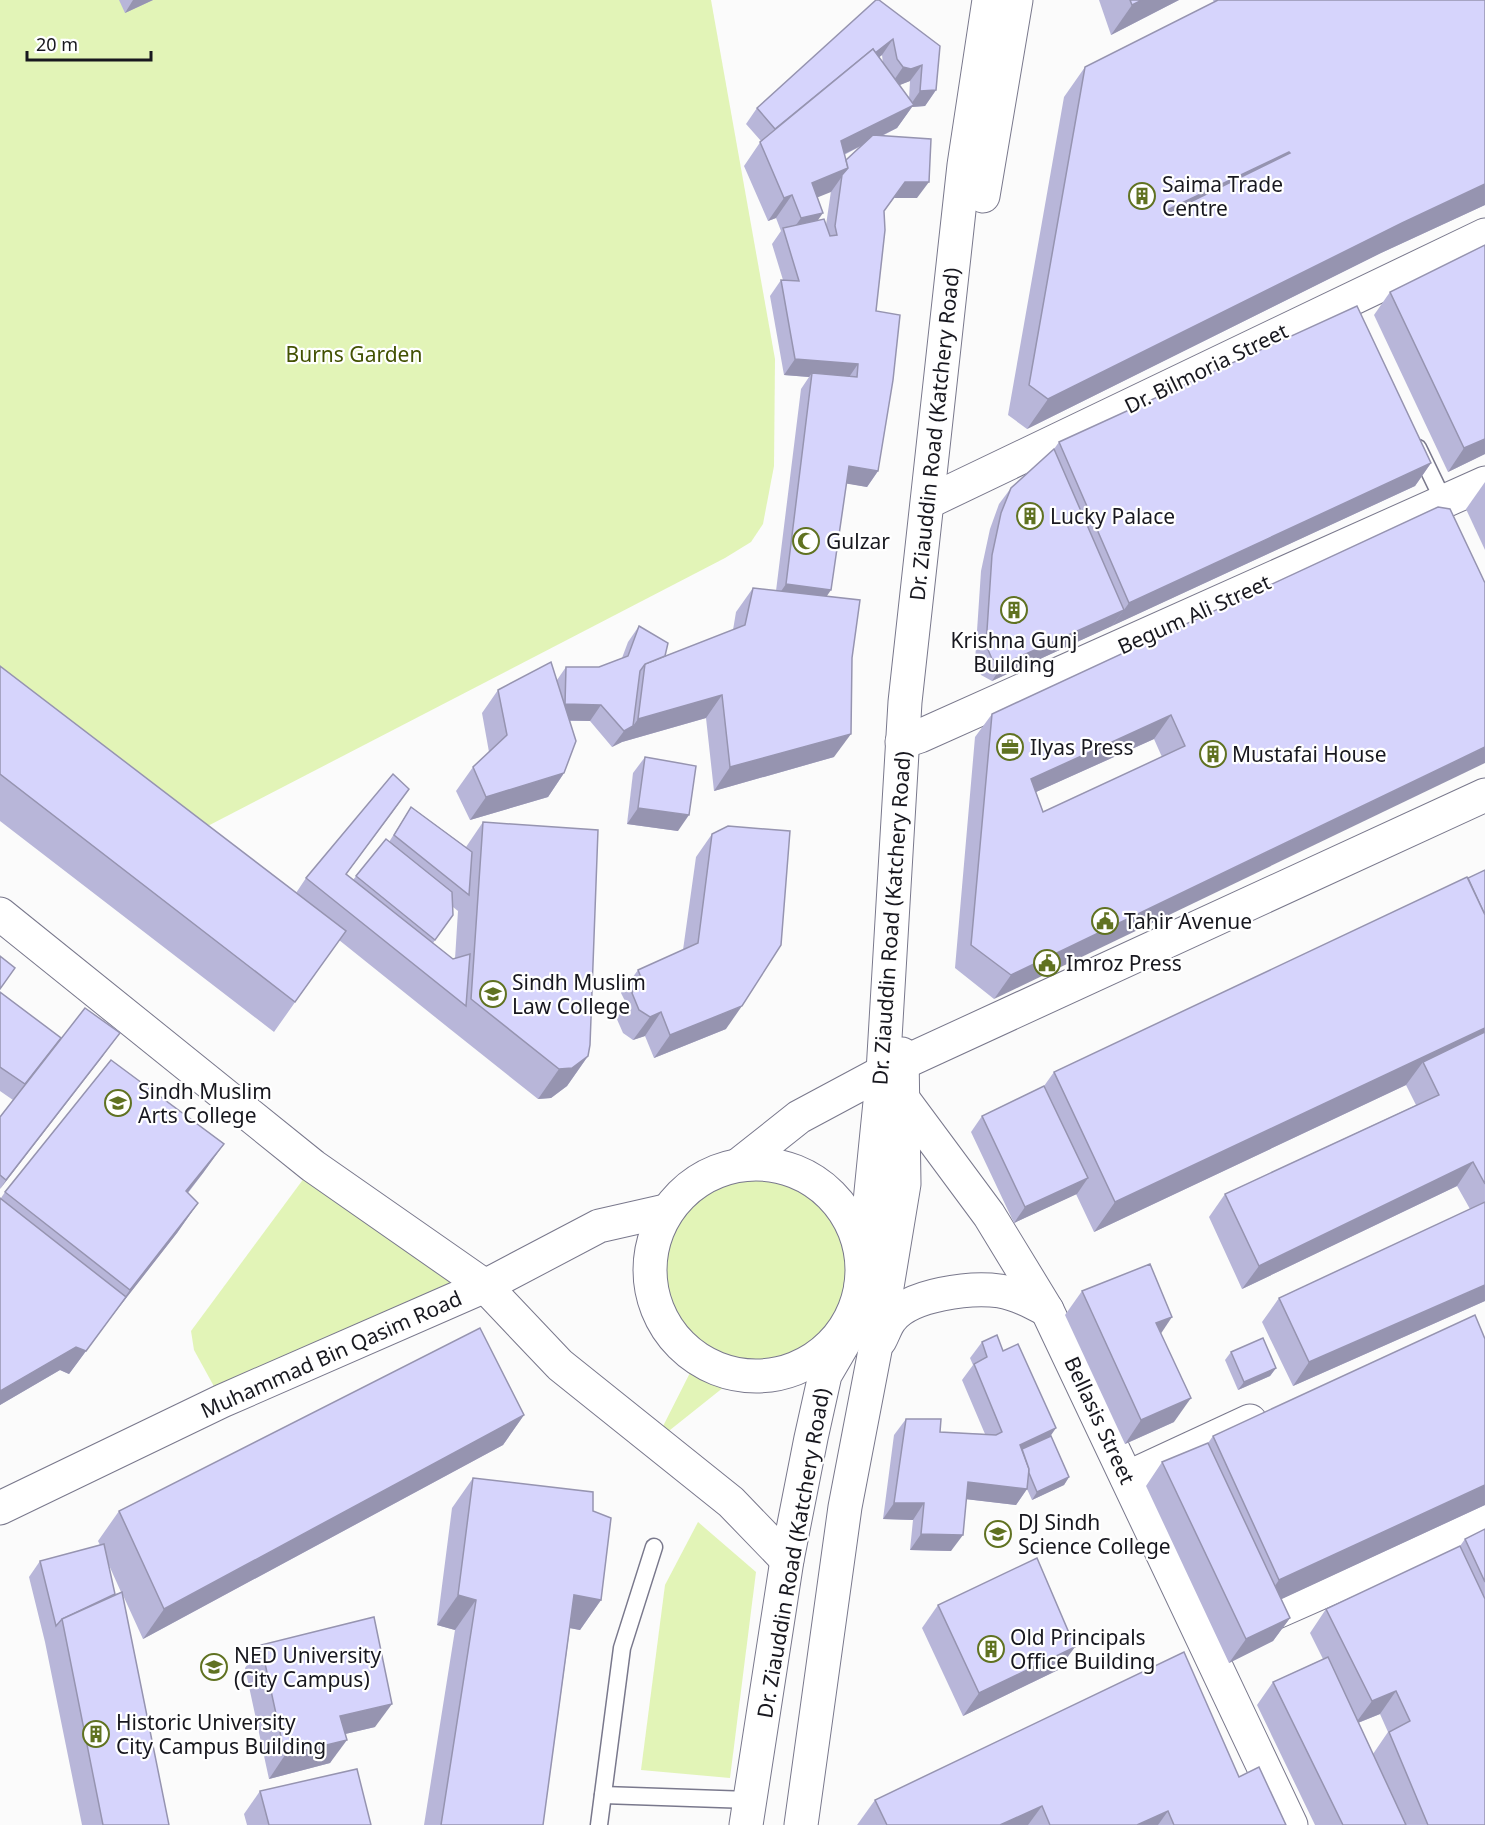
<svg xmlns="http://www.w3.org/2000/svg" width="1485" height="1825" viewBox="0 0 1485 1825" font-family="'Noto Sans',sans-serif">
  <style>
    .green { fill: #e2f4b7 }
    .lines { fill: none; stroke-linecap: round; stroke-linejoin: round }
    .lane-casing { stroke: #79788c; stroke-width: 19 }
    .street-casing { stroke: #79788c; stroke-width: 35 }
    .secondary-casing { stroke: #79788c; stroke-width: 35 }
    .primary-casing { stroke: #79788c; stroke-width: 35 }
    .lane { stroke: #fff; stroke-width: 16 }
    .street { stroke: #fff; stroke-width: 33 }
    .secondary { stroke: #fff; stroke-width: 33 }
    .primary { stroke: #fff; stroke-width: 33 }
    .wall { fill: #b8b6d9; fill-rule: evenodd }
    .shaded-wall { fill: #9694b0 }
    .building { fill: #d6d4fc; stroke: #9694b0; stroke-width: 1.5; fill-rule: evenodd }
    .labels { text-anchor: middle; dominant-baseline: central; stroke-width: 4.5; stroke-linejoin: round; paint-order: stroke }
    .poi-label { font-size: 21px; fill: #18181f; stroke: #fff; text-anchor: start }
    .park-label { font-size: 21px; fill: #425102; stroke: #fff }
    .street-label { font-size: 21px; fill: #18181f; stroke: #fff }
  </style>
  <rect width="100%" height="100%" fill="#fbfbfb"/>
  <g class="green">
    <polygon points="0,0 711,0 775,359 774,466 763,524 751,542 725,558 173,844 0,699"/>
    <path d="M745,1163L770,1164L794,1170L825,1189L847,1218L859,1252V1287L828,1346L800,1365L765,1375H739L655,1442L697,1359C640,1316 627,1231 689,1184C706,1172 726,1167 745,1163Z"/>
    <polygon points="313,1166 471,1291 222,1401 194,1350 191,1331"/>
    <polygon points="698,1522 756,1572 730,1778 641,1770 665,1585"/>
  </g>
  <g class="lines">
    <defs>
      <g id="lane">
        <polyline points="1418,448 1446,506"/>
        <polyline points="603,1795 749,1800"/>
        <polyline points="599,1825 622,1648 654,1547"/>
      </g>
      <g id="street">
        <polyline points="928,502 1485,235"/>
        <polyline points="902,742 920,736 1485,483"/>
        <polyline points="1127,1478 1250,1421"/>
        <polyline points="1245,1626 1485,1520"/>
      </g>
      <g id="secondary">
        <polyline points="0,914 313,1166 485,1286 560,1365 731,1502 787,1560"/>
        <polyline points="1291,1825 1047,1310 989,1215 883,1072 1485,795"/>
      </g>
      <g id="primary">
        <polyline points="983,196 1016,0"/>
        <polyline points="741,1163 799,1117 883,1072"/>
        <circle cx="756" cy="1270" r="106"/>
        <path d="M880,1340C884,1333 886,1325 891,1319C910,1294 971,1287 1000,1291C1017,1294 1032,1302 1047,1310"/>
        <polyline points="0,1508 222,1401 485,1286 599,1226 665,1211"/>
        <polyline points="746,1825 787,1560 811,1438 825,1375 856,1322 863,1272 883,1072 905,702 964,165 989,0"/>
        <polyline points="801,1825 845,1507 886,1293 904,1184 902,1054"/>
      </g>
    </defs>
    <use href="#lane" class="lane-casing"/>
    <use href="#street" class="street-casing"/>
    <use href="#secondary" class="secondary-casing"/>
    <use href="#primary" class="primary-casing"/>
    <use href="#lane" class="lane"/>
    <use href="#street" class="street"/>
    <use href="#secondary" class="secondary"/>
    <use href="#primary" class="primary"/>
  </g>
  <g class="wall">
    <polygon points="119,0 153,0 125,13"/>
    <path d="M876,0L940,46L936,90L925,106L912,107L897,128L882,136L917,198H894L884,211L876,311L878,471L867,487L846,483L827,596L834,757L714,791L706,718L622,742L612,747L590,721H569L564,773L548,797L470,820L456,791L473,767L489,752L482,713L498,690L557,680L566,667H599L622,658L628,642L639,626L665,656L733,630L736,612L753,588L776,591L801,389L809,377L784,375L770,296L781,280H783L772,244L781,231L776,218L768,221L744,166L761,141L746,124L757,108ZM882,55L883,64L879,57ZM910,81L909,99L899,85ZM861,146L846,160L844,155ZM831,191L826,225L818,220L817,197Z"/>
    <polygon points="1099,0 1179,0 1111,35"/>
    <polygon points="1213,0 1485,0 1485,205 1381,253 1027,429 1008,415 1064,97 1085,67 1214,2"/>
    <polygon points="1390,292 1485,454 1448,472 1374,315"/>
    <polygon points="1059,442 1431,463 1415,486 992,681 981,675 975,661 981,571 990,529 999,504 1011,488 1054,449"/>
    <polygon points="1485,482 1485,550 1466,509"/>
    <path d="M1438,507L994,999L955,968L975,737L992,714ZM1154,739L1162,757L1043,812L1036,792Z"/>
    <path d="M0,666L296,893L306,878L409,789L346,874L353,880L386,839L389,842L411,807L466,847L483,822L588,1056L567,1086L551,1098L538,1099L450,1029L339,940L274,1032L0,821ZM453,907L458,911L455,959H453L433,943L453,915Z"/>
    <polygon points="645,757 678,831 627,824 633,773"/>
    <polygon points="712,834 726,1029 654,1058 645,1036 633,1040 623,1033 616,1017 625,1001 621,993 638,970 683,950 696,857"/>
    <polygon points="1485,870 1485,1301 1293,1386 1262,1322 1279,1298 1470,1209 1457,1186 1242,1289 1209,1217 1225,1194 1416,1105 1406,1085 1094,1232 1076,1194 1014,1223 971,1132 982,1116 1044,1086 1054,1072"/>
    <polygon points="0,992 61,1038 103,1056 0,1189 0,1117 13,1100 0,1091"/>
    <polygon points="224,1144 203,1173 188,1193 198,1203 177,1233 109,1320 69,1374 60,1370 0,1405 0,1198 1,1198 5,1192"/>
    <polygon points="1082,1291 1161,1334 1174,1422 1125,1444 1065,1315"/>
    <polygon points="1485,1339 1485,1505 1281,1599 1290,1618 1273,1641 1229,1663 1146,1486 1162,1462 1208,1443 1213,1436"/>
    <polygon points="982,1342 1003,1351 1051,1436 1069,1477 1064,1485 1032,1500 1027,1489 1016,1505 966,1499 951,1551 910,1550 913,1520 883,1519 894,1435 906,1419 940,1432 985,1434 962,1380 973,1365 970,1358"/>
    <polygon points="1231,1352 1276,1368 1270,1376 1238,1390 1225,1360"/>
    <path d="M524,1415L503,1445L143,1639L122,1593L169,1825H82L45,1642L29,1577L40,1561L100,1545L98,1541L119,1511ZM108,1563L121,1592L115,1594Z"/>
    <polygon points="473,1478 593,1511 601,1600 580,1630 570,1628 543,1825 424,1825 455,1630 437,1625 452,1508"/>
    <path d="M1485,1529V1825H1315L1257,1705L1273,1682L1323,1659L1310,1633L1326,1609L1460,1546L1465,1539ZM1380,1714L1388,1732L1373,1754L1358,1723Z"/>
    <polygon points="938,1605 1058,1670 963,1716 922,1628"/>
    <polygon points="261,1645 375,1727 345,1734 330,1763 269,1779 245,1668"/>
    <polygon points="1239,1777 1286,1825 857,1825 875,1800"/>
    <polygon points="260,1791 371,1825 247,1825 244,1814"/>
  </g>
  <g class="shaded-wall">
    <polygon points="133,0 153,0 125,13"/>
    <polygon points="1142,0 1179,0 1111,35 1132,5"/>
    <polygon points="893,39 882,55 766,147 777,131"/>
    <polygon points="922,65 910,81 900,85 892,83 903,67"/>
    <polygon points="936,90 925,106 912,107 897,128 824,164 841,141 909,107 920,91"/>
    <polygon points="1289,152 1268,182 1142,242 1163,212"/>
    <polygon points="848,168 831,192 796,206 812,183"/>
    <polygon points="905,182 929,182 917,198 894,198"/>
    <polygon points="1485,184 1485,205 1381,253 1027,429 1048,399 1402,223"/>
    <polygon points="792,195 776,218 768,221 784,198"/>
    <polygon points="823,213 806,237 786,239 801,218"/>
    <polygon points="795,359 858,364 847,380 812,373 809,377 784,375"/>
    <polygon points="1485,439 1485,454 1448,472 1464,448"/>
    <polygon points="1431,463 1415,486 1112,626 1129,603"/>
    <polygon points="849,466 878,471 867,487 837,482"/>
    <polygon points="786,584 831,590 820,606 775,600"/>
    <polygon points="1124,610 1112,626 992,681 1003,664"/>
    <polygon points="722,695 706,718 622,742 612,747 624,731 633,726 638,719"/>
    <polygon points="565,704 601,705 590,721 554,720"/>
    <polygon points="1171,715 1154,739 1014,802 1031,779"/>
    <polygon points="851,734 834,757 714,791 730,767"/>
    <polygon points="1485,747 1485,763 994,999 1011,975"/>
    <polygon points="564,773 548,797 470,820 486,797"/>
    <polygon points="409,789 392,813 329,897 346,874"/>
    <polygon points="638,808 689,815 678,831 627,824"/>
    <polygon points="742,1006 726,1029 654,1058 670,1035"/>
    <polygon points="661,1012 645,1036 633,1040 650,1017"/>
    <polygon points="1485,1028 1485,1048 1423,1062 1406,1085 1094,1232 1115,1202"/>
    <polygon points="120,1033 103,1056 0,1189 6,1180"/>
    <polygon points="588,1056 567,1086 551,1098 538,1099 559,1069"/>
    <polygon points="224,1144 203,1173 165,1221 186,1191"/>
    <polygon points="1473,1162 1457,1186 1242,1289 1259,1266"/>
    <polygon points="1088,1178 1077,1194 1014,1223 1025,1207"/>
    <polygon points="198,1203 177,1233 109,1320 69,1374 60,1370 0,1405 0,1391 76,1347 86,1351 130,1290"/>
    <polygon points="1485,1285 1485,1301 1293,1386 1309,1362"/>
    <polygon points="1172,1317 1156,1341 1156,1323"/>
    <polygon points="1276,1368 1270,1376 1238,1390 1244,1382"/>
    <polygon points="1191,1398 1174,1422 1125,1444 1141,1420"/>
    <polygon points="524,1415 503,1445 143,1639 164,1609"/>
    <polygon points="1056,1428 1045,1444 1021,1455 1020,1445"/>
    <polygon points="1069,1477 1064,1485 1032,1500 1037,1492"/>
    <polygon points="968,1482 1027,1489 1016,1505 956,1498"/>
    <polygon points="1485,1485 1485,1505 1258,1610 1279,1580"/>
    <polygon points="894,1503 924,1503 913,1520 883,1519"/>
    <polygon points="921,1534 963,1535 951,1551 910,1550"/>
    <polygon points="458,1595 476,1600 455,1630 437,1625"/>
    <polygon points="574,1595 601,1600 580,1630 553,1625"/>
    <polygon points="1290,1618 1273,1641 1229,1663 1246,1639"/>
    <polygon points="1075,1647 1058,1670 963,1716 979,1693"/>
    <polygon points="1396,1691 1380,1714 1355,1724 1372,1701"/>
    <polygon points="392,1704 375,1727 324,1739 340,1716"/>
    <polygon points="347,1740 330,1763 269,1779 285,1755"/>
    <polygon points="1042,1806 1028,1825 1000,1825"/>
    <polygon points="1168,1811 1158,1825 1137,1825"/>
  </g>
  <g class="building">
    <polygon points="876,0 879,0 940,46 936,90 920,91 922,65 911,69 903,67 897,59 893,39 875,53 873,49 775,129 757,108"/>
    <polygon points="1130,0 1142,0 1132,5"/>
    <path d="M1218,0H1485V184L1402,223L1048,399L1029,385L1085,67ZM1289,152L1290,153L1164,215L1163,212Z"/>
    <polygon points="873,49 914,105 841,141 848,168 812,183 823,213 801,218 792,195 784,198 760,142"/>
    <polygon points="873,135 931,139 929,182 905,182 884,211 885,230 876,311 900,315 893,380 878,471 849,466 831,590 786,584 812,373 857,377 858,364 795,359 781,280 799,281 783,228 824,219 830,236 837,235 835,226 842,175 848,168 846,160"/>
    <polygon points="1485,245 1485,439 1464,448 1390,292"/>
    <polygon points="1357,306 1431,463 1129,603 1059,442"/>
    <polygon points="1054,449 1124,610 1003,664 992,659 986,645 992,555 1001,513 1011,488"/>
    <path d="M1438,507L1450,509L1485,583V747L1011,975L971,945L992,714ZM1171,715L1185,746L1043,812L1031,779Z"/>
    <polygon points="753,588 860,600 852,658 851,734 730,767 722,695 638,719 645,664 745,625"/>
    <polygon points="639,626 668,643 665,656 645,664 640,671 633,726 624,731 601,705 565,704 566,667 599,667 628,656"/>
    <polygon points="551,662 576,741 564,773 486,797 473,767 507,735 498,690"/>
    <polygon points="0,666 346,931 295,1002 0,774"/>
    <polygon points="645,757 696,766 689,815 638,808"/>
    <polygon points="393,774 409,789 346,874 453,959 470,954 466,1006 306,878"/>
    <polygon points="411,807 472,852 469,895 394,835"/>
    <polygon points="483,822 598,830 590,1045 588,1056 572,1068 559,1069 471,999"/>
    <polygon points="728,826 790,831 781,945 742,1006 670,1035 661,1012 650,1017 639,1010 632,993 637,983 642,980 638,970 698,943 712,834"/>
    <polygon points="386,839 452,892 453,915 435,940 356,876"/>
    <polygon points="1485,870 1485,915 1468,878"/>
    <polygon points="1467,877 1485,915 1485,1028 1115,1202 1054,1072"/>
    <polygon points="0,956 15,968 0,989"/>
    <polygon points="0,992 61,1038 25,1084 0,1067"/>
    <polygon points="85,1008 120,1033 6,1180 0,1175 0,1117"/>
    <polygon points="1485,1032 1485,1184 1473,1162 1259,1266 1225,1194 1439,1095 1423,1062"/>
    <polygon points="111,1060 224,1144 186,1191 198,1203 130,1290 5,1192"/>
    <polygon points="1044,1086 1088,1178 1025,1207 982,1116"/>
    <polygon points="0,1198 126,1297 86,1351 76,1347 0,1391"/>
    <polygon points="1485,1202 1485,1285 1309,1362 1279,1298"/>
    <polygon points="1150,1264 1172,1317 1156,1323 1191,1398 1141,1420 1082,1291"/>
    <polygon points="1475,1315 1485,1339 1485,1485 1279,1580 1213,1436"/>
    <polygon points="480,1328 524,1415 164,1609 119,1511"/>
    <polygon points="997,1335 1003,1351 1018,1344 1056,1428 1020,1445 1029,1469 1027,1489 968,1482 963,1535 921,1534 924,1503 894,1503 906,1419 941,1419 940,1432 996,1435 1002,1432 974,1364 987,1357 982,1342"/>
    <polygon points="1263,1338 1276,1368 1244,1382 1231,1352"/>
    <polygon points="1051,1436 1069,1477 1037,1492 1029,1473 1029,1469 1022,1449"/>
    <polygon points="1208,1443 1290,1618 1246,1639 1162,1462"/>
    <polygon points="473,1478 593,1492 593,1511 611,1518 601,1600 574,1595 543,1825 441,1825 476,1600 458,1595"/>
    <polygon points="1485,1529 1485,1582 1465,1539"/>
    <polygon points="104,1544 115,1594 62,1619 56,1626 40,1561"/>
    <polygon points="1460,1546 1485,1599 1485,1825 1428,1825 1389,1732 1410,1721 1396,1691 1372,1701 1326,1609"/>
    <polygon points="1037,1558 1075,1647 979,1693 938,1605"/>
    <polygon points="122,1592 169,1825 103,1825 62,1619"/>
    <polygon points="374,1617 392,1704 340,1716 347,1740 285,1755 261,1645"/>
    <polygon points="1184,1652 1239,1777 1259,1767 1286,1825 1174,1825 1168,1811 1137,1825 1050,1825 1042,1806 1000,1825 887,1825 875,1800"/>
    <polygon points="1328,1657 1406,1825 1343,1825 1273,1682"/>
    <polygon points="357,1769 371,1825 269,1825 260,1791"/>
  </g>
  <defs>
    <symbol id="building-ring" viewBox="-11 -11 22 22"><circle r="9.5" fill="#fff" stroke="#607221" stroke-width="1.5"/><path d="M-4-6H4V6H1V3H-1V6H-4ZM-2.5-4.3h1.7v1.8h-1.7ZM.8-4.3h1.7v1.8H.8ZM-2.5-1h1.7V.8h-1.7ZM.8-1h1.7V.8H.8Z" fill="#607221"/></symbol>
    <symbol id="mosque-ring" viewBox="-11 -11 22 22"><circle r="9.5" fill="#fff" stroke="#607221" stroke-width="1.5"/><path d="M3.5-4.9A6 6 0 1 0 3.5 4.9A5 5 0 1 1 3.5-4.9Z" fill="#607221"/></symbol>
    <symbol id="office-ring" viewBox="-11 -11 22 22"><circle r="9.5" fill="#fff" stroke="#607221" stroke-width="1.5"/><path d="M-6-3h4V-5.5h4V-3h4V5H-6ZM-1-4.5V-3h2v-1.5ZM-6 0V1H6V0Z" fill="#607221"/></symbol>
    <symbol id="civic-ring" viewBox="-11 -11 22 22"><circle r="9.5" fill="#fff" stroke="#607221" stroke-width="1.5"/><path d="M-.6-6.5H3V-4.5H.6V-3L4-1V1h2V6H-6V1h2V-1L-.6-3ZM-1.2 2.5V6h2.4V2.5Z" fill="#607221"/></symbol>
    <symbol id="university-ring" viewBox="-11 -11 22 22"><circle r="9.5" fill="#fff" stroke="#607221" stroke-width="1.5"/><path d="M0-5L7-2L0 1L-7-2ZM-4 1L0 2.5L4 1V4Q0 6-4 4Z" fill="#607221"/></symbol>
  </defs>
  <g fill-rule="evenodd">
    <use href="#building-ring" x="1127" y="181" width="30" height="30"/>
    <use href="#building-ring" x="1015" y="501" width="30" height="30"/>
    <use href="#mosque-ring" x="791" y="526" width="30" height="30"/>
    <use href="#building-ring" x="999" y="595" width="30" height="30"/>
    <use href="#office-ring" x="995" y="732" width="30" height="30"/>
    <use href="#building-ring" x="1198" y="739" width="30" height="30"/>
    <use href="#civic-ring" x="1090" y="906" width="30" height="30"/>
    <use href="#civic-ring" x="1032" y="948" width="30" height="30"/>
    <use href="#university-ring" x="478" y="979" width="30" height="30"/>
    <use href="#university-ring" x="103" y="1088" width="30" height="30"/>
    <use href="#university-ring" x="983" y="1519" width="30" height="30"/>
    <use href="#building-ring" x="976" y="1634" width="30" height="30"/>
    <use href="#university-ring" x="199" y="1652" width="30" height="30"/>
    <use href="#building-ring" x="81" y="1719" width="30" height="30"/>
  </g>
  <g class="labels">
    <g class="poi-label">
      <text x="1162" y="184">Saima Trade<tspan x="1162" dy="24">Centre</tspan></text>
      <text x="1050" y="516">Lucky Palace</text>
      <text x="826" y="541">Gulzar</text>
      <text x="1014" y="640" text-anchor="middle">Krishna Gunj<tspan x="1014" dy="24">Building</tspan></text>
      <text x="1030" y="747">Ilyas Press</text>
      <text x="1232" y="754">Mustafai House</text>
      <text x="1124" y="921">Tahir Avenue</text>
      <text x="1066" y="963">Imroz Press</text>
      <text x="512" y="982">Sindh Muslim<tspan x="512" dy="24">Law College</tspan></text>
      <text x="138" y="1091">Sindh Muslim<tspan x="138" dy="24">Arts College</tspan></text>
      <text x="1018" y="1522">DJ Sindh<tspan x="1018" dy="24">Science College</tspan></text>
      <text x="1010" y="1637">Old Principals<tspan x="1010" dy="24">Office Building</tspan></text>
      <text x="234" y="1655">NED University<tspan x="234" dy="24">(City Campus)</tspan></text>
      <text x="116" y="1722">Historic University<tspan x="116" dy="24">City Campus Building</tspan></text>
    </g>
    <g class="park-label">
      <text x="354" y="354">Burns Garden</text>
    </g>
    <g class="street-label">
      <text transform="translate(1206 368) rotate(-26)">Dr. Bilmoria Street</text>
      <text transform="translate(934 434) rotate(-84)">Dr. Ziauddin Road (Katchery Road)</text>
      <text transform="translate(1194 614) rotate(-24)">Begum Ali Street</text>
      <text transform="translate(891 918) rotate(-86)">Dr. Ziauddin Road (Katchery Road)</text>
      <text transform="translate(331 1354) rotate(-24)">Muhammad Bin Qasim Road</text>
      <text transform="translate(1100 1420) rotate(65)">Bellasis Street</text>
      <text transform="translate(793 1553) rotate(-80)">Dr. Ziauddin Road (Katchery Road)</text>
    </g>
  </g>
  <path d="M27 51v9h124v-9" fill="none" stroke="#18181f" stroke-width="3"/>
  <text x="36" y="51" font-size="18" fill="#18181f" stroke="#ffffff" stroke-width="4.5" paint-order="stroke">20 m</text>
</svg>
